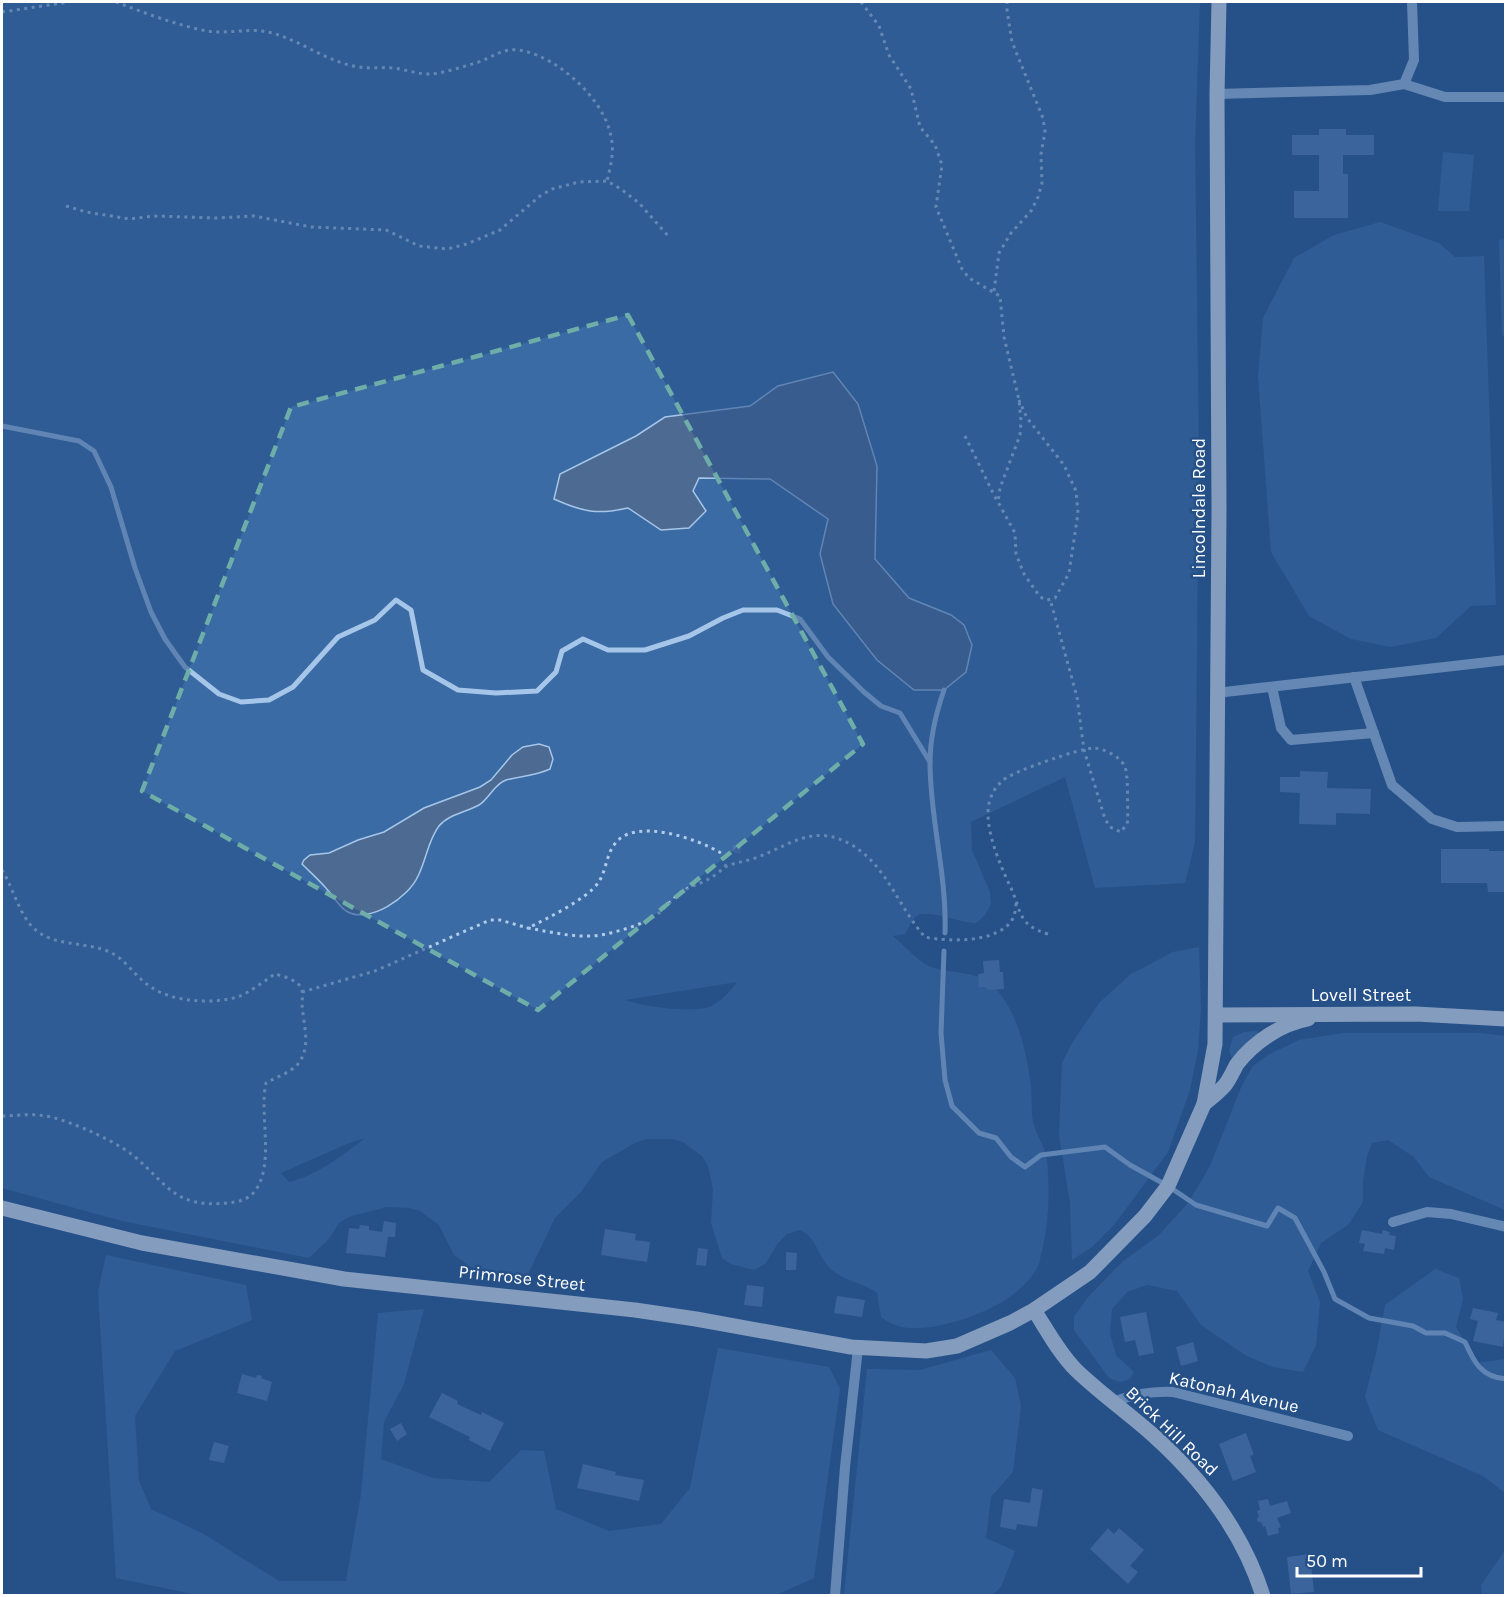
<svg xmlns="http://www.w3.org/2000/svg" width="1507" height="1597" viewBox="0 0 1507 1597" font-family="Karla,sans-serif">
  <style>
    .green { fill: #3a6ba4; fill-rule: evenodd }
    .water { fill: #4d6b92; stroke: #a6c6e9; stroke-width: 1.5 }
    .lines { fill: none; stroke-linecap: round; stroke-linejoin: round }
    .stream { stroke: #a6c6e9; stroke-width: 5 }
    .building { fill: #527db1 }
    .path { stroke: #b2cbe9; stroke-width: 3; stroke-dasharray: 3 4.5; stroke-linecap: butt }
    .minor { stroke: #b2cbe9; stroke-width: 10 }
    .major { stroke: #f5f8fe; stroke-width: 15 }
    .marked { fill: none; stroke: #6fada8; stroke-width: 4.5; stroke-dasharray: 12 8; stroke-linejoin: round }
    .labels { text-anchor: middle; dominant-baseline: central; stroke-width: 5; stroke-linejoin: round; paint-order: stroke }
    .street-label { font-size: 18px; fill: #fff; stroke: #265188 }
  </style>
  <rect width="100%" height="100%" fill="#265188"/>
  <g class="green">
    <path d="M2,2H1200L1195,143L1199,454L1195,842L1185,883L1095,888L1065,777L971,822L972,850L990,892L991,904L985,915L976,923C960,924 927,907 915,917C911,921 908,929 905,934L893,936C900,942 921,963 927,965C947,975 974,969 992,985C1018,1010 1026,1051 1031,1085C1032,1097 1031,1110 1033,1122C1036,1135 1045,1146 1047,1160C1050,1191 1049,1221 1042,1251C1040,1256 1040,1264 1037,1268C1020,1298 981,1315 950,1323C926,1329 901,1333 881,1317L877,1293C862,1282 841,1281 828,1266C816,1253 818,1239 800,1230L787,1234L778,1243L765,1264L754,1270L731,1264L722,1258L711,1223L713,1189L708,1166L702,1156L683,1142L672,1139H646L635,1143L602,1162L581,1192L555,1218L528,1274L518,1277L472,1268L454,1255L439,1225L420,1211L409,1208L387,1207L351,1216L340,1222L327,1241L309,1258L122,1221L2,1188ZM737,982C731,991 717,1006 705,1008C684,1012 645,1007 625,1000ZM365,1138C343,1155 316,1176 289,1182L281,1173L347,1144Z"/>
    <polygon points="1443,152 1474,155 1469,211 1438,211"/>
    <polygon points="1380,222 1439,243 1455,257 1484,256 1496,605 1471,606 1436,638 1391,647 1351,639 1309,616 1271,552 1258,376 1263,318 1294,258 1334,235"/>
    <polygon points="1505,239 1506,239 1505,337 1502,335 1499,240"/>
    <polygon points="1199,947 1201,1009 1198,1050 1190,1090 1168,1152 1114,1225 1092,1247 1072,1260 1070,1203 1059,1135 1062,1063 1072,1043 1099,1003 1131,974 1173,952"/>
    <polygon points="1257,1031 1259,1034 1233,1058 1231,1056 1229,1051 1233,1037 1244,1032"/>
    <polygon points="1343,1033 1481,1033 1505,1036 1505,1210 1429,1177 1414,1157 1388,1140 1372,1143 1367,1156 1363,1180 1363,1202 1348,1225 1321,1243 1308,1271 1320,1302 1316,1345 1303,1372 1273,1367 1247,1356 1201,1325 1177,1291 1147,1285 1127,1292 1112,1309 1110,1334 1116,1355 1134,1372 1130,1379 1120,1382 1109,1378 1074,1330 1074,1316 1089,1296 1122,1262 1159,1235 1188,1203 1210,1166 1242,1085 1253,1066 1268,1055 1299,1040"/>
    <polygon points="106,1255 246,1285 252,1320 175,1351 135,1416 139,1481 151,1509 202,1533 279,1581 346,1581 361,1494 378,1313 424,1309 404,1384 384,1422 381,1459 433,1478 489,1482 521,1450 544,1451 556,1509 609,1531 661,1524 690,1488 718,1348 829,1367 840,1389 814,1578 774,1596 202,1596 116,1578 98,1292"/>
    <polygon points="1435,1269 1459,1278 1463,1299 1456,1327 1477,1363 1505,1359 1505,1493 1483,1476 1378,1430 1365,1397 1376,1354 1385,1305"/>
    <polygon points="991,1350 1015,1378 1021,1406 1013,1472 991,1497 986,1538 1015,1551 1001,1587 992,1595 844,1595 867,1369 920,1370"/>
    <polygon points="1505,1550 1505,1595 1482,1595 1481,1585"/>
  </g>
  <g class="water">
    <path d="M833,372L858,404L877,466L875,559L909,598L951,615L964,625L972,645L966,672L944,690H914L877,660L833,604L820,554L828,519L770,479L699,478L693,491L706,511L689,528L661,530L628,508C597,515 583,512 554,499L560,474L636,436L665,417L750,406L778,386Z"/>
    <path d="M539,744L549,747L553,759L550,769C535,776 521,776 506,780C494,784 489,799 479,805C467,812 449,814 439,826C428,840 426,861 418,876C409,897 369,925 346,911C337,904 333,895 325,887C318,879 310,872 302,864L304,860L310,855L329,853L358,840L384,832L424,808L480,787L491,780L512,755L523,747Z"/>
  </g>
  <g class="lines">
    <g class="stream">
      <polyline points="2,426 79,441 94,451 111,487 135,568 151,612 165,639 185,667 219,694 241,702 269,700 293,687 338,637 375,620 396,600 411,610 423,670 458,690 496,693 537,691 556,672 562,651 583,639 608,650 645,650 689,636 723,618 743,610 777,610 800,619 828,657 864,692 881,706 900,713 930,762"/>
      <path d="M944,690C936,713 930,738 930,763C930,819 947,875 945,933"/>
      <path d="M944,951L941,1033L945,1080L952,1106L979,1133L996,1138L1011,1157L1025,1167L1041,1155L1105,1147L1130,1165L1168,1186L1196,1205L1267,1226L1278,1208L1295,1218L1324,1272L1335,1299L1369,1318L1413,1326L1426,1333H1445L1465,1342C1474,1362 1481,1377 1506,1379"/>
    </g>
  </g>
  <g class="building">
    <polygon points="1319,129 1346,129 1346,135 1374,135 1374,155 1343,155 1343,174 1348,174 1348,218 1294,218 1294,191 1319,191 1319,155 1292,155 1292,135 1319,135"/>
    <polygon points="1300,771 1328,772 1327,788 1371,789 1370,814 1336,813 1336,825 1299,824 1300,793 1280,792 1280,777 1300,777"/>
    <polygon points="734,845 742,847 740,854 732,852"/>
    <polygon points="1441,849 1489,849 1489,851 1506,851 1506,892 1488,892 1487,883 1441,883"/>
    <polygon points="999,960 1000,972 1003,972 1004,989 987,990 986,987 979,987 978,974 984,973 983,961"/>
    <polygon points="384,1221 396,1223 395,1237 388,1237 385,1257 346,1253 349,1228 359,1229 360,1225 369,1226 369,1230 382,1232"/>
    <polygon points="605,1229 636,1234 635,1240 650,1242 647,1262 601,1255"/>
    <polygon points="1362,1230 1382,1234 1383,1230 1390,1232 1389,1235 1396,1236 1394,1250 1385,1248 1384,1254 1363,1251 1365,1244 1359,1243"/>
    <polygon points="698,1248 708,1249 706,1266 696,1265"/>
    <polygon points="786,1252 797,1253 796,1270 786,1270"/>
    <polygon points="747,1285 764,1287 762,1307 744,1305"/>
    <polygon points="837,1296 865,1300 862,1317 834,1313"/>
    <polygon points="1473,1308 1498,1313 1496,1320 1506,1322 1503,1347 1473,1341 1478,1321 1470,1319"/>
    <polygon points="1146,1312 1154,1353 1139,1356 1135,1340 1125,1342 1120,1317"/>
    <polygon points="1193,1342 1198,1361 1181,1366 1176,1347"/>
    <polygon points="242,1374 256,1378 257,1375 262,1376 261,1378 272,1382 267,1401 237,1393"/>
    <polygon points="442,1393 458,1401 457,1404 481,1415 482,1412 504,1423 490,1451 469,1440 470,1437 429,1417"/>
    <polygon points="401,1423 407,1434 397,1441 390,1429"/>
    <polygon points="1246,1433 1253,1452 1253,1455 1250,1456 1256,1472 1233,1481 1219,1444"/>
    <polygon points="214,1442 229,1446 224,1463 209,1460"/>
    <polygon points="583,1464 616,1472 615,1475 644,1480 639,1501 577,1488"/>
    <polygon points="1032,1488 1043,1490 1037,1527 1017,1524 1016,1530 1000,1527 1004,1499 1030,1503"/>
    <polygon points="1268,1499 1270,1506 1287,1501 1291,1513 1277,1518 1281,1527 1278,1528 1279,1533 1268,1536 1265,1526 1263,1527 1261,1522 1258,1522 1257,1518 1259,1517 1257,1511 1260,1510 1258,1501"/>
    <polygon points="1108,1528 1114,1534 1119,1528 1144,1550 1130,1566 1138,1572 1128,1584 1090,1549"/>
    <polygon points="1310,1554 1314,1592 1291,1594 1287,1557"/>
  </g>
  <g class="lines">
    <g class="path">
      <path d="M116,2C145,13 176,25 207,31C225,34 244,29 262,31C297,36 325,63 360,67C370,69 381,67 392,68C405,69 419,75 432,74C447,72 462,67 476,63C494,57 504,46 524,51C559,59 601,97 610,132C615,149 611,165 607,181"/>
      <polyline points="861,2 879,26 889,55 911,89 920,127 935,145 942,165 936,207 962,269 969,278 1000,296 1004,337 1019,400 1021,421 1020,435 1000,488 998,502 1015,533 1016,554 1024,574 1040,597 1047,600 1055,598 1069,573 1078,513 1076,491 1064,465 1027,418 1019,400"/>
      <polyline points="2,12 69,2"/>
      <polyline points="66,206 86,212 130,219 153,216 217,218 254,216 311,227 386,230 419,246 447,249 467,244 500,230 540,196 552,189 579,182 607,181 621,189 639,203 670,238"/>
      <polyline points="994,291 999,253 1011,233 1031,211 1038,197 1042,183 1041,154 1045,132 1043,118 1012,42 1007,10 1007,2"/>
      <polyline points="965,436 997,501"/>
      <path d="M726,867L721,853C698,839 633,816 614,845C606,856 606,872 598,883C587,899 546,919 528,928C557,933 585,941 614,932C627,929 641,924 652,918C664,911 672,898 683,891C693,885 703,883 712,877C717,874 722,869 727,866C737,862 748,861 758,857C792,844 814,823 852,845C887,866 899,908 925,937C948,942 998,943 1012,920C1015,915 1016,908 1016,902"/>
      <path d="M2,870C12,886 18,909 29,923C51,951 89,938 117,956C129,965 138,979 151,987C172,1002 215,1005 240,996C252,991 264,981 275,974C282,976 295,979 300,986C304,991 302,998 302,1004C303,1024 312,1046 298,1064C290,1073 276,1077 266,1083C259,1114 275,1164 255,1191C248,1200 238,1202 227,1203C175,1208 169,1186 134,1156C121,1146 105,1138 90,1131C75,1125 55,1116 38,1115C26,1114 14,1116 2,1116"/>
      <path d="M1048,934C1018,925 1022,913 1011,888C1000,865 982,824 990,800C993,790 998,784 1006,778C1018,770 1078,749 1093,748C1103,748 1119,756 1124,765C1129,772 1127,808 1128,819L1127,824L1121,832L1110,827L1105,819L1084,750L1077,697L1050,599"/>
      <polyline points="302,992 375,971 490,920 500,920 528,928"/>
    </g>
    <g class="minor">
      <polyline points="1404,84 1445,97 1506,97"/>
      <polyline points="1217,94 1370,90 1404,84 1414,60 1412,2"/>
      <polyline points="1354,677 1392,785 1432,819 1457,827 1506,826"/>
      <polyline points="1272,687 1281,728 1291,740 1374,733"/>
      <polyline points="1216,693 1506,660"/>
      <polyline points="1393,1222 1427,1212 1451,1214 1506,1227"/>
      <path d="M1113,1402C1134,1394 1151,1391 1173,1392L1348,1436"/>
      <polyline points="835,1596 845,1467 858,1348"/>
    </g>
    <g class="major">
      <polyline points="1216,1015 1416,1014 1506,1019"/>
      <path d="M1204,1104C1211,1098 1219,1092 1225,1085C1230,1079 1233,1071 1237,1064C1254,1042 1281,1024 1308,1019"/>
      <polyline points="2,1208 142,1243 344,1279 635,1310 696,1319 851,1347 926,1351 957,1346 1010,1323 1034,1310 1090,1272 1145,1216 1168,1186 1204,1104 1215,1044 1219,509 1217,94 1219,2"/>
      <path d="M1034,1310C1047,1330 1059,1353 1076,1370C1100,1393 1128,1413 1153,1435C1202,1479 1243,1532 1263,1596"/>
    </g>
  </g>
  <path d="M0 0H1507V1597H0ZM628,315L863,744L538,1010L142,791L291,407Z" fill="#265188" fill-opacity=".55" fill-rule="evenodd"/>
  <path class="marked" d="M628,315L863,744L538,1010L142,791L291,407Z"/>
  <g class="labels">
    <g class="street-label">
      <text transform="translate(1199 508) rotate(-90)">Lincolndale Road</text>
      <text x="1361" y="995">Lovell Street</text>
      <text transform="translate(522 1278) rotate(6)">Primrose Street</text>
      <text transform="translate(1234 1392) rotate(13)">Katonah Avenue</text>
      <text transform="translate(1172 1431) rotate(44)">Brick Hill Road</text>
    </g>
  </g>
  <rect width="1507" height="1597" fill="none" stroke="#ffffff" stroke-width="6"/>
  <path d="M1297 1567v9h124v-9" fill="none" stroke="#ffffff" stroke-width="3"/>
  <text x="1306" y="1567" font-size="18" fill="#ffffff" stroke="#265188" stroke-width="4.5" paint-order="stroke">50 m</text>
</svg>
